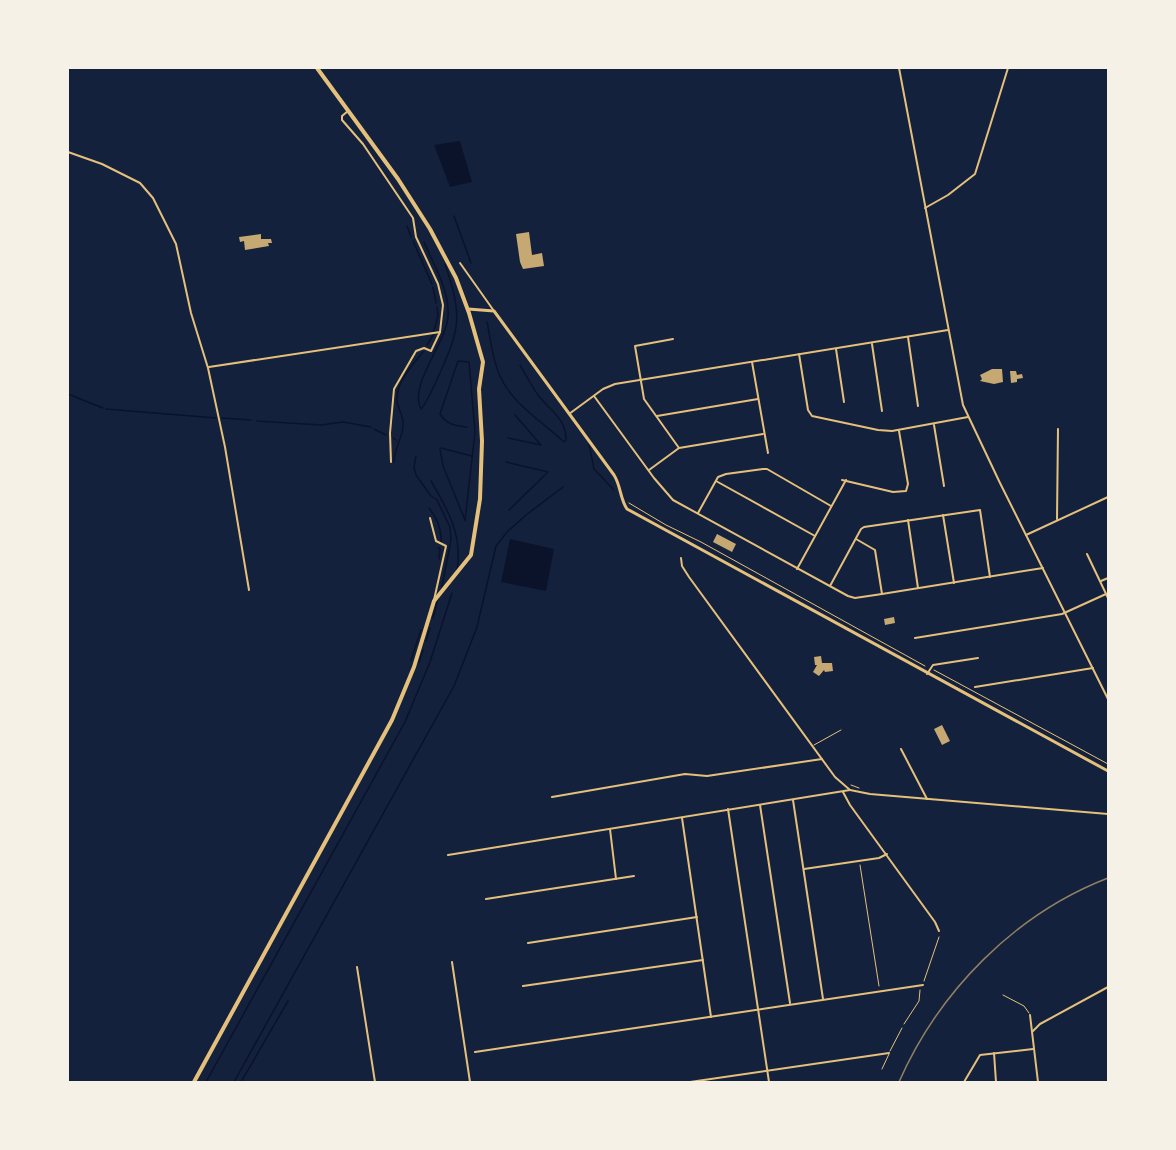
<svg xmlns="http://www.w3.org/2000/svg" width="1176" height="1150" viewBox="0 0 1176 1150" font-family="Raleway,sans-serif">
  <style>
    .water { fill: #0b132b }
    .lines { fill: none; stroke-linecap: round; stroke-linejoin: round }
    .stream { stroke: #0b132b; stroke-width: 1.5 }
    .building { fill: #c6a872 }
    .path { stroke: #e5c07b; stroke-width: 1 }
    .service { stroke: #e5c07b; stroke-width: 1 }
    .minor { stroke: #e5c07b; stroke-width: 2 }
    .tertiary { stroke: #e5c07b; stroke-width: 2 }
    .secondary { stroke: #e5c07b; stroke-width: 3 }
    .trunk { stroke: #e5c07b; stroke-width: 4 }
    .rail { stroke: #918062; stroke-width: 1.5 }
  </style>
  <rect width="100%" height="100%" fill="#14213d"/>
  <g class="water">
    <polygon points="460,141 472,182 450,187 434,145"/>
    <polygon points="510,539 554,549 546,591 501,582"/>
  </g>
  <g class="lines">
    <g class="stream">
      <polyline points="454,216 471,263"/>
      <polyline points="407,226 411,237"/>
      <polyline points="413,241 432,284"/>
      <polyline points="433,287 436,303"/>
      <path d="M487,322C491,340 492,360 500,376C512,404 543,422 564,442L566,440"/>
      <polyline points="434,331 438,316 437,307"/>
      <polyline points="427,345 433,335"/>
      <path d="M520,365C526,375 531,385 538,395C549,410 566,418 566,439"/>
      <polyline points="68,394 103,408"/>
      <path d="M422,408C429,398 434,386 439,375C461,327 462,315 445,264"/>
      <polyline points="106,409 216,418"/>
      <path d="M421,409C408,386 446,343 448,317C450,290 434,266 424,242"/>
      <polyline points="222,418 251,420"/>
      <polyline points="257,421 321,425 343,422 371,427"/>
      <polyline points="374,429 386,435"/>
      <polyline points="393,438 396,440"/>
      <polyline points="508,438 541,445 515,415"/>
      <polyline points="589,444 594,469 614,490"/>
      <polyline points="441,448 472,456"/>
      <polyline points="440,449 443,466 465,520"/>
      <polyline points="416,456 414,467 416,475 431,496 437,500 450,527 451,540 441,591"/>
      <path d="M394,462C394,448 403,438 403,425C404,418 399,410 397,402C395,383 412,366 423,352"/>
      <polyline points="506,462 548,472 509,510"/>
      <path d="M431,481C448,510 463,536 457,570"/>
      <path d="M429,508C437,518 442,528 441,542"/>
      <path d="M465,521L475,432L469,362L458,361L440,414C447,425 456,426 467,427"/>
      <polyline points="438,548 440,549 439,559"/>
      <polyline points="433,618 438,599"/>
      <polyline points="426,641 430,628"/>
      <polyline points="411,660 421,630"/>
      <polyline points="419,662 423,650"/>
      <polyline points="206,1082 405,722 430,662 452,593"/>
      <polyline points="234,1082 454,686 477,627 496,546 507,532 526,515 563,487"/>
      <polyline points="241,1082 288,1001"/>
    </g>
  </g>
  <g class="building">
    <polygon points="529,232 532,255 542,253 544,266 523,269 520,262 516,234"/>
    <polygon points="261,234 261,239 271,239 272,243 268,243 269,246 245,250 244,241 240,242 239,237"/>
    <polygon points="992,369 1002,369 1003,382 994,384 980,381 982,379 980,375"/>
    <polygon points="1010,371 1016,371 1017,375 1022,374 1023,378 1017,379 1017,382 1011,383"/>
    <polygon points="717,534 736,544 732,552 713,542"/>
    <polygon points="894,617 895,623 885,625 884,619"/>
    <polygon points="821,656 822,663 832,663 833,671 825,672 824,670 819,676 813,672 817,665 815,665 814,657"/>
    <polygon points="942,725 950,741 942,745 934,729"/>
  </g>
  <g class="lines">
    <g class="path">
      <polyline points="629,503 666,525 701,542 925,666"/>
      <polyline points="934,670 1108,764"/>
      <polyline points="851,785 859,788"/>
      <polyline points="860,865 879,986"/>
      <polyline points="924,981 939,937"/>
      <polyline points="904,1024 919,1001 920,990"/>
    </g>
    <g class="service">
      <polyline points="814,745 841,730"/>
      <polyline points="1003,995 1024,1006 1029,1013"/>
      <polyline points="890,1051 902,1028"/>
      <polyline points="882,1069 889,1054"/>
    </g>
    <g class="minor">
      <polyline points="348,111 342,116 342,120 363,144 413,218 416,237 438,284 443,305 440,332 431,351 424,348 416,351 394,389 390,433 391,462"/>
      <polyline points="68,152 102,164 140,183 153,198 176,244 191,313 208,368 225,447 249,590"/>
      <polyline points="925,208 948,195 975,174 1008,68"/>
      <polyline points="460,263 494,311"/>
      <polyline points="908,337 918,406"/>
      <polyline points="673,339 635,346 644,399 679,448"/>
      <polyline points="872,344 882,411"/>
      <polyline points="836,349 844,402"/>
      <polyline points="799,354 808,410 812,416 878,430 892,431 968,417"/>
      <polyline points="752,362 768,453"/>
      <polyline points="209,367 440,332"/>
      <polyline points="594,396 654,478 673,500 848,596 855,598 882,594 1043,568"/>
      <polyline points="569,414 603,389 615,384 948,330"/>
      <polyline points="657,416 758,399"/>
      <polyline points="934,425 944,486"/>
      <polyline points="649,470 679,448 763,434"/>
      <polyline points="842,480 893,492 906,491 908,484 899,431"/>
      <polyline points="716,481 815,536"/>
      <polyline points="698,513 718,477 726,474 763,469 767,469 831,506"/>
      <polyline points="943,515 954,583"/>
      <polyline points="430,518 436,541 446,546 434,600"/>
      <polyline points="1057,519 1058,429"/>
      <polyline points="1108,519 1108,520"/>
      <polyline points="908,520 918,588"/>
      <polyline points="1026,535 1108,497"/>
      <polyline points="856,539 875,550 882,594"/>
      <polyline points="1087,554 1108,598"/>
      <polyline points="681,558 682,566 689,577 835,777 850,790 870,794 1108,814"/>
      <polyline points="797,569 846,480"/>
      <polyline points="1101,581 1108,578"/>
      <polyline points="830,586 861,529 864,527 980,510 990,577"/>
      <polyline points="915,638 1062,614 1106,594"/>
      <polyline points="927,674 933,665 978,658"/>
      <polyline points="975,687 1093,668"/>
      <polyline points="901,749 927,799"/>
      <polyline points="843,792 850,805 935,922 939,931"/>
      <polyline points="552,797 685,774 707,776 822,759"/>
      <polyline points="793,800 823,999"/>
      <polyline points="760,805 790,1003"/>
      <polyline points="728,809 769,1082"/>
      <polyline points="682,818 711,1017"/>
      <polyline points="610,829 616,879"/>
      <polyline points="448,855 850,790"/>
      <polyline points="804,869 879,858 887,854"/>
      <polyline points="486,899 634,876"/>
      <polyline points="528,943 697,917"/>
      <polyline points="452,962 470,1082"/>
      <polyline points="357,967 375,1082"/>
      <polyline points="523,986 703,960"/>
      <polyline points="1030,1015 1038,1082"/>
      <polyline points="1033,1031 1040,1024 1108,987"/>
      <polyline points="475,1052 923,985"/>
      <polyline points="994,1053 996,1082"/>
      <polyline points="690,1082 889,1053"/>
      <polyline points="964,1082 980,1055 1033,1049"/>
    </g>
    <polyline class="tertiary" points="899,68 963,405 1000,483 1108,699"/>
    <path class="secondary" d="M468,309L494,311L614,475C621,486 620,499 627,509L1108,771"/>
    <polyline class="trunk" points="194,1082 392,720 414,667 434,601 471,555 480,499 482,441 479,389 483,362 469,313 456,278 430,229 398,179 317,68"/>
    <path class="rail" d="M899,1082C939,991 1015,914 1108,878"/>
  </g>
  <rect width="1176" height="1150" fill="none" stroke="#f6f1e7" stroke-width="138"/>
</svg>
